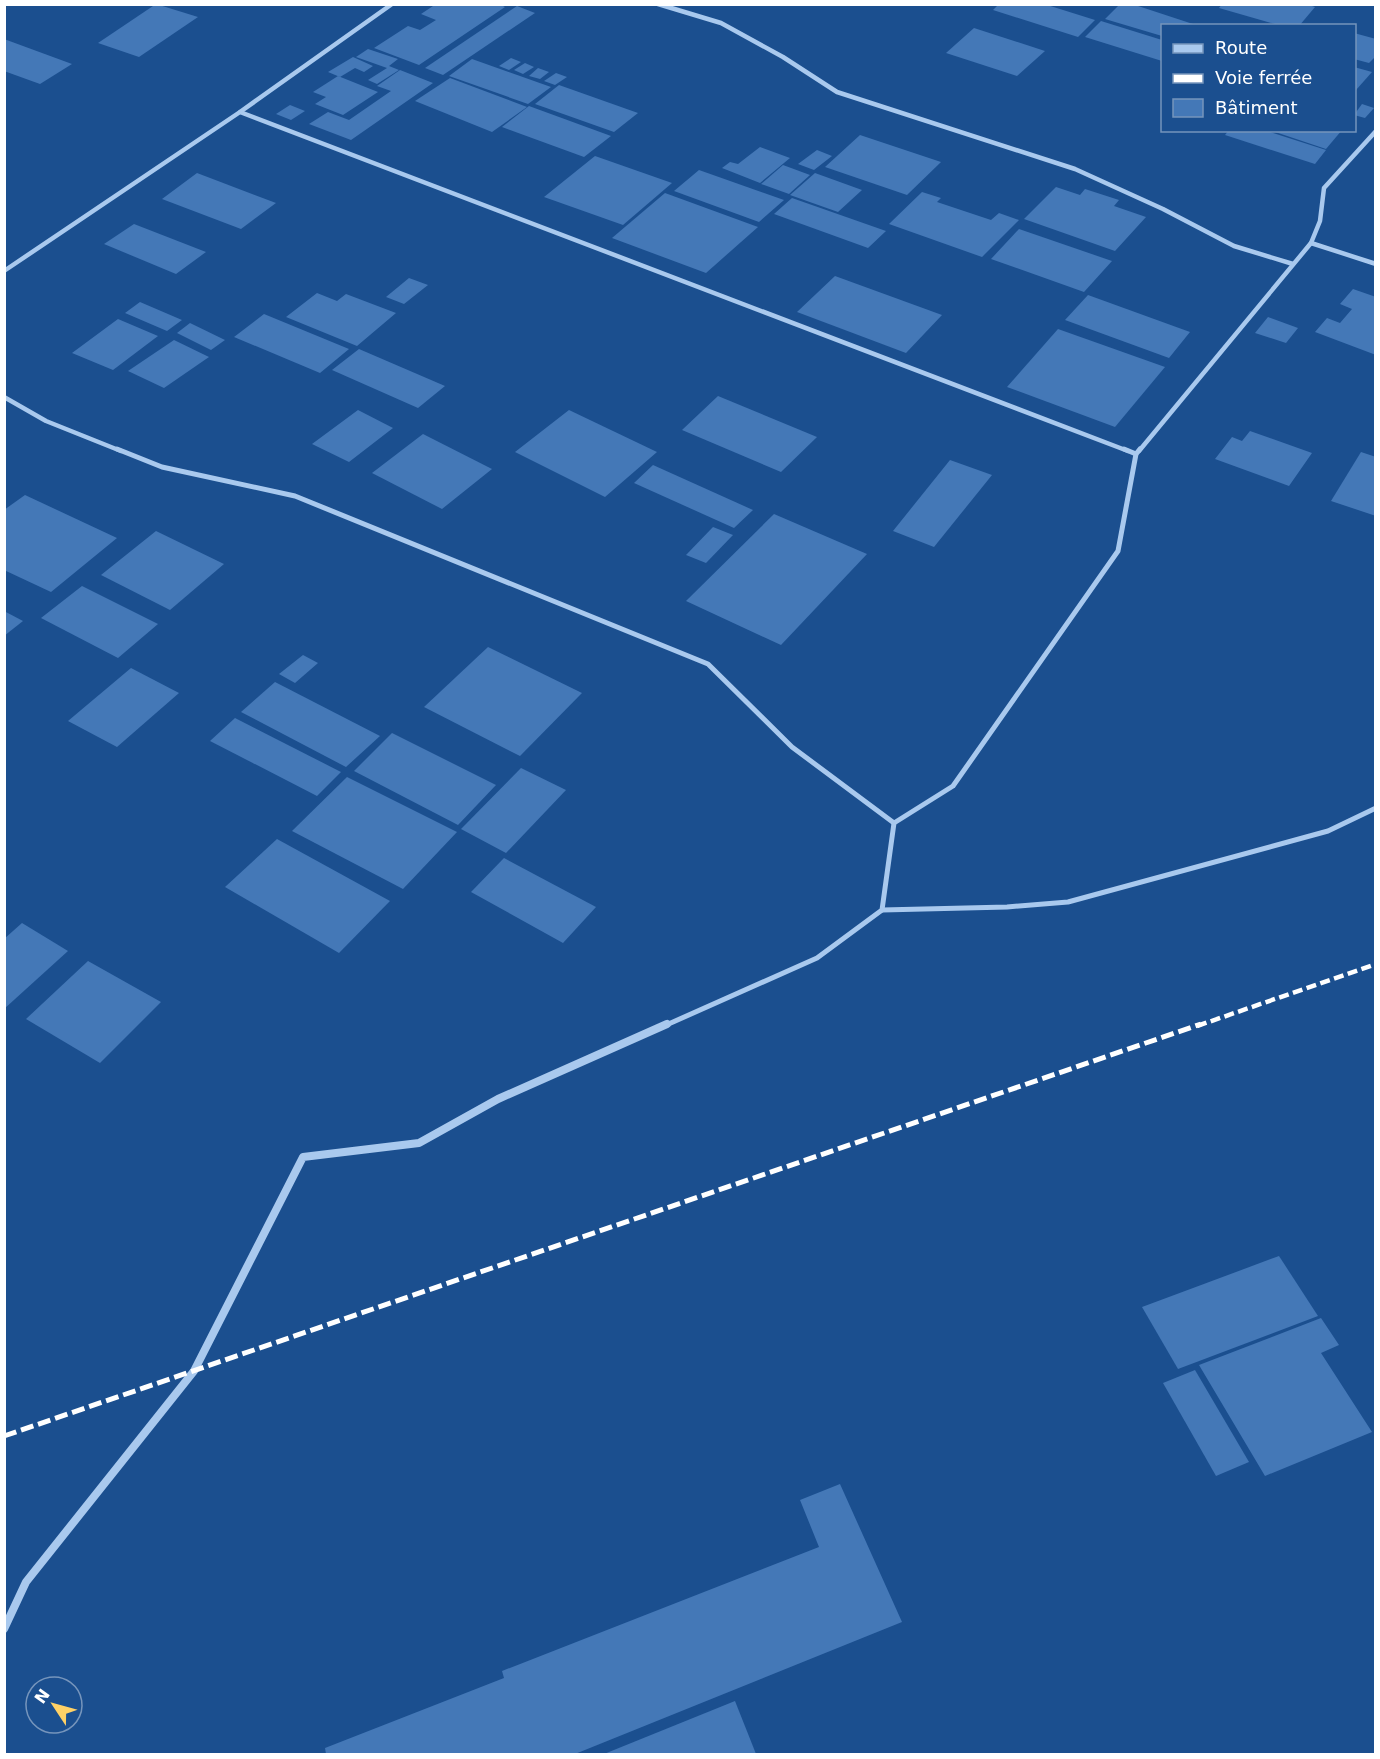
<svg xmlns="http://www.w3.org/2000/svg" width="1380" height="1759" viewBox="0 0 1380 1759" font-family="'DejaVu Sans',sans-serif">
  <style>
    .building { fill: #4478b7 }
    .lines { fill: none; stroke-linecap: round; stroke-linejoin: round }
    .street-far2 { stroke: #a9c9ee; stroke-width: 4.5 }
    .street-far1 { stroke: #a9c9ee; stroke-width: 5 }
    .street { stroke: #a9c9ee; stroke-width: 8 }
    .rail-far1 { stroke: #fff; stroke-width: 4.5; stroke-dasharray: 10 4.5; stroke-linecap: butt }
    .rail { stroke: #fff; stroke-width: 5; stroke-dasharray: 13 5; stroke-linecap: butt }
  </style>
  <rect width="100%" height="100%" fill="#1b4f8f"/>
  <g class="building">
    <polygon points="156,4 198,17 139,57 98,43"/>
    <polygon points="436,4 499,4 505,7 419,65 374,48 408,26 420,30 436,20 421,14"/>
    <polygon points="999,4 1044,4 1095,20 1078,37 993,10"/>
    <polygon points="1120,4 1132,4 1199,26 1162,26 1162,36 1105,19"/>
    <polygon points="1222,4 1306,4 1315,7 1299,26 1282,26 1219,8"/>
    <polygon points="517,6 535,13 443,75 425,68"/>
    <polygon points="1101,21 1162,40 1162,61 1085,37"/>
    <polygon points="974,28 1045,51 1017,76 946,53"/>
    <polygon points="1354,33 1376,39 1376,56 1369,63 1354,59"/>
    <polygon points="4,39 72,64 40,84 4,71"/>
    <polygon points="368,49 398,59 389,66 399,70 377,84 368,80 387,68 356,57"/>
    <polygon points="353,57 373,66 364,72 355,68 340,77 328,72"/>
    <polygon points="511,58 521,62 509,70 499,66"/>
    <polygon points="472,59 551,87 528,104 449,76"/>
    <polygon points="525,63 534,67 523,74 514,70"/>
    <polygon points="1354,67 1372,72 1356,90 1354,89"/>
    <polygon points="538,68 549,72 540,79 529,76"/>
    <polygon points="400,70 433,83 351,140 309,124 328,112 349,120 391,91 377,86"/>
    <polygon points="556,73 567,77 555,85 544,81"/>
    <polygon points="338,76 378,92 343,115 315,104 326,97 313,92"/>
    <polygon points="450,78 527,107 492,132 415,101"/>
    <polygon points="559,85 638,113 614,132 535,104"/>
    <polygon points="1362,104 1374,108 1365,118 1354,115"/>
    <polygon points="290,105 305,111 291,120 276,114"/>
    <polygon points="529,106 611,136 584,157 502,127"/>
    <polygon points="1229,130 1264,130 1326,150 1315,164 1225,135"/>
    <polygon points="1269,130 1342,130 1326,149"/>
    <polygon points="860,135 941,162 907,195 825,167"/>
    <polygon points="760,147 790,158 760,183 722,168 730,162 738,164"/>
    <polygon points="817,150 832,156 814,170 798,164"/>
    <polygon points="595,156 672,183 623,225 544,197"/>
    <polygon points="783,165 810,175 789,194 761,184"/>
    <polygon points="699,170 784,200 759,222 674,191"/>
    <polygon points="197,173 276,203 241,229 162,199"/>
    <polygon points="815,173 862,190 838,212 790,195"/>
    <polygon points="1056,187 1080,195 1085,189 1119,200 1114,206 1146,217 1115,251 1024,219"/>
    <polygon points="922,192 941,198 937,202 991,220 999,213 1019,220 982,257 889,224"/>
    <polygon points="665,193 758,227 706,273 612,238"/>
    <polygon points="792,198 886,231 868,248 774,214"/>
    <polygon points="134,224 206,252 176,274 104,244"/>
    <polygon points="1019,229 1112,261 1084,292 991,259"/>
    <polygon points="835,276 942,315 906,353 797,312"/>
    <polygon points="409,278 428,285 404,304 386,297"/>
    <polygon points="1353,289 1376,297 1376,355 1315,332 1327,318 1340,323 1352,309 1340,304"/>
    <polygon points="317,293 337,301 346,294 396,313 357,346 286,317"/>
    <polygon points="1088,295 1190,332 1169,358 1065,320"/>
    <polygon points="140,302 182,320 167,331 125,313"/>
    <polygon points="264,314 349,349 320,373 234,337"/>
    <polygon points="1268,317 1298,328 1286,343 1255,333"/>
    <polygon points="118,319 158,336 113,370 72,353"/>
    <polygon points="190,323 225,340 211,350 177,333"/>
    <polygon points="1058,329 1165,367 1115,427 1007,387"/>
    <polygon points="174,340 209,357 164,388 128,371"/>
    <polygon points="359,349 445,386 418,408 332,370"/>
    <polygon points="718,396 817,437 781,472 682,430"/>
    <polygon points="358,410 393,428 349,462 312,444"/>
    <polygon points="569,410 657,452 605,497 515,452"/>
    <polygon points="1250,431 1312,453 1289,486 1215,459 1232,437 1242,441"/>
    <polygon points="423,434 492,469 442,509 372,473"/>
    <polygon points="1361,452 1376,457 1376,516 1331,501"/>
    <polygon points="950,460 992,475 934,547 893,531"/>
    <polygon points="653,465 753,510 734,528 634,483"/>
    <polygon points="25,495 117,538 51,592 4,570 4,510"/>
    <polygon points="774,514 867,554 781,645 686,601"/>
    <polygon points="713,527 733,535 706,563 686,555"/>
    <polygon points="156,531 224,564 170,610 101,575"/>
    <polygon points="82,586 158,624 118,658 41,618"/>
    <polygon points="4,611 23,621 4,636"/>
    <polygon points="488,647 582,693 520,756 424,707"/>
    <polygon points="303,655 318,663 295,683 279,674"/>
    <polygon points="131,668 179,693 117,747 68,721"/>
    <polygon points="275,682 380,736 346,767 241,712"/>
    <polygon points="235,718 341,772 317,796 210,741"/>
    <polygon points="392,733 496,785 458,825 354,771"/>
    <polygon points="521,768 566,790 506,853 461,829"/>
    <polygon points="347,777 457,832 403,889 292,831"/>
    <polygon points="277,839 390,901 339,953 225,887"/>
    <polygon points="504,858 596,907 563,943 471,892"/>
    <polygon points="22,923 68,951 4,1009 4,939"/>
    <polygon points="88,961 161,1002 100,1063 26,1019"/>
    <polygon points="1279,1256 1318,1316 1178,1369 1142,1307"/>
    <polygon points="1321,1318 1339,1345 1321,1353 1372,1432 1265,1476 1199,1365"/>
    <polygon points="1195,1370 1249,1462 1216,1476 1163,1383"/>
    <polygon points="840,1484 902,1622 575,1754 326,1754 325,1748 504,1678 502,1671 819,1547 800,1500"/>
    <polygon points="735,1701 756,1754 604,1754"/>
  </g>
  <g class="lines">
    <g class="street-far2">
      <polyline points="658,4 721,23 783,57 837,92 1075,169 1163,209 1234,246 1293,264"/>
      <polyline points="240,112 1128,451"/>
      <polyline points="1311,243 1376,264"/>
      <polyline points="4,271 240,112 392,4"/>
      <polyline points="4,397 46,421 121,451"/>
      <polyline points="1139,451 1311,243 1320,221 1324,188 1376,131"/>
    </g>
    <g class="street-far1">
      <polyline points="117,449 162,467 295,496 708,664 792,747 894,823"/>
      <polyline points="1124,449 1136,454"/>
      <polyline points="882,910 1007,907 1068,902 1328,831 1376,808"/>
      <polyline points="664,1026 817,958 882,910 894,823 953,786 1118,551 1136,454 1140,449"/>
    </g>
    <polyline class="street" points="4,1629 26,1582 194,1371 303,1157 419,1143 498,1099 667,1024"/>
    <polyline class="rail-far1" points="1197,1026 1376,964"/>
    <polyline class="rail" points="4,1436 1201,1024"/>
  </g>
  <rect width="1380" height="1759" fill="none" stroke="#ffffff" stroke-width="12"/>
  <rect x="1161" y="24" width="195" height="108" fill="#1b4f8f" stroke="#7695bc" stroke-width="1.5"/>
  <rect x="1173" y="44" width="30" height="9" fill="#a9c9ee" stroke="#7695bc" stroke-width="1.5"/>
  <text x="1215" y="54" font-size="18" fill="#ffffff">Route</text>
  <rect x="1173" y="74" width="30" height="9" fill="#ffffff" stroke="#7695bc" stroke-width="1.5"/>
  <text x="1215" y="84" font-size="18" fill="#ffffff">Voie ferrée</text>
  <rect x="1173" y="99" width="30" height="18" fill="#4478b7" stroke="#7695bc" stroke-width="1.5"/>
  <text x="1215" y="114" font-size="18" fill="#ffffff">Bâtiment</text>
  <g transform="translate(54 1705) rotate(306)"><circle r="28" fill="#1b4f8f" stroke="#7695bc" stroke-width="1.5"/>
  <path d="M0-4.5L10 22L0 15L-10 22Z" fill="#ffd166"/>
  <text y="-9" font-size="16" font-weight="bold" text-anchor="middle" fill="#ffffff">N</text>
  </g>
</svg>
